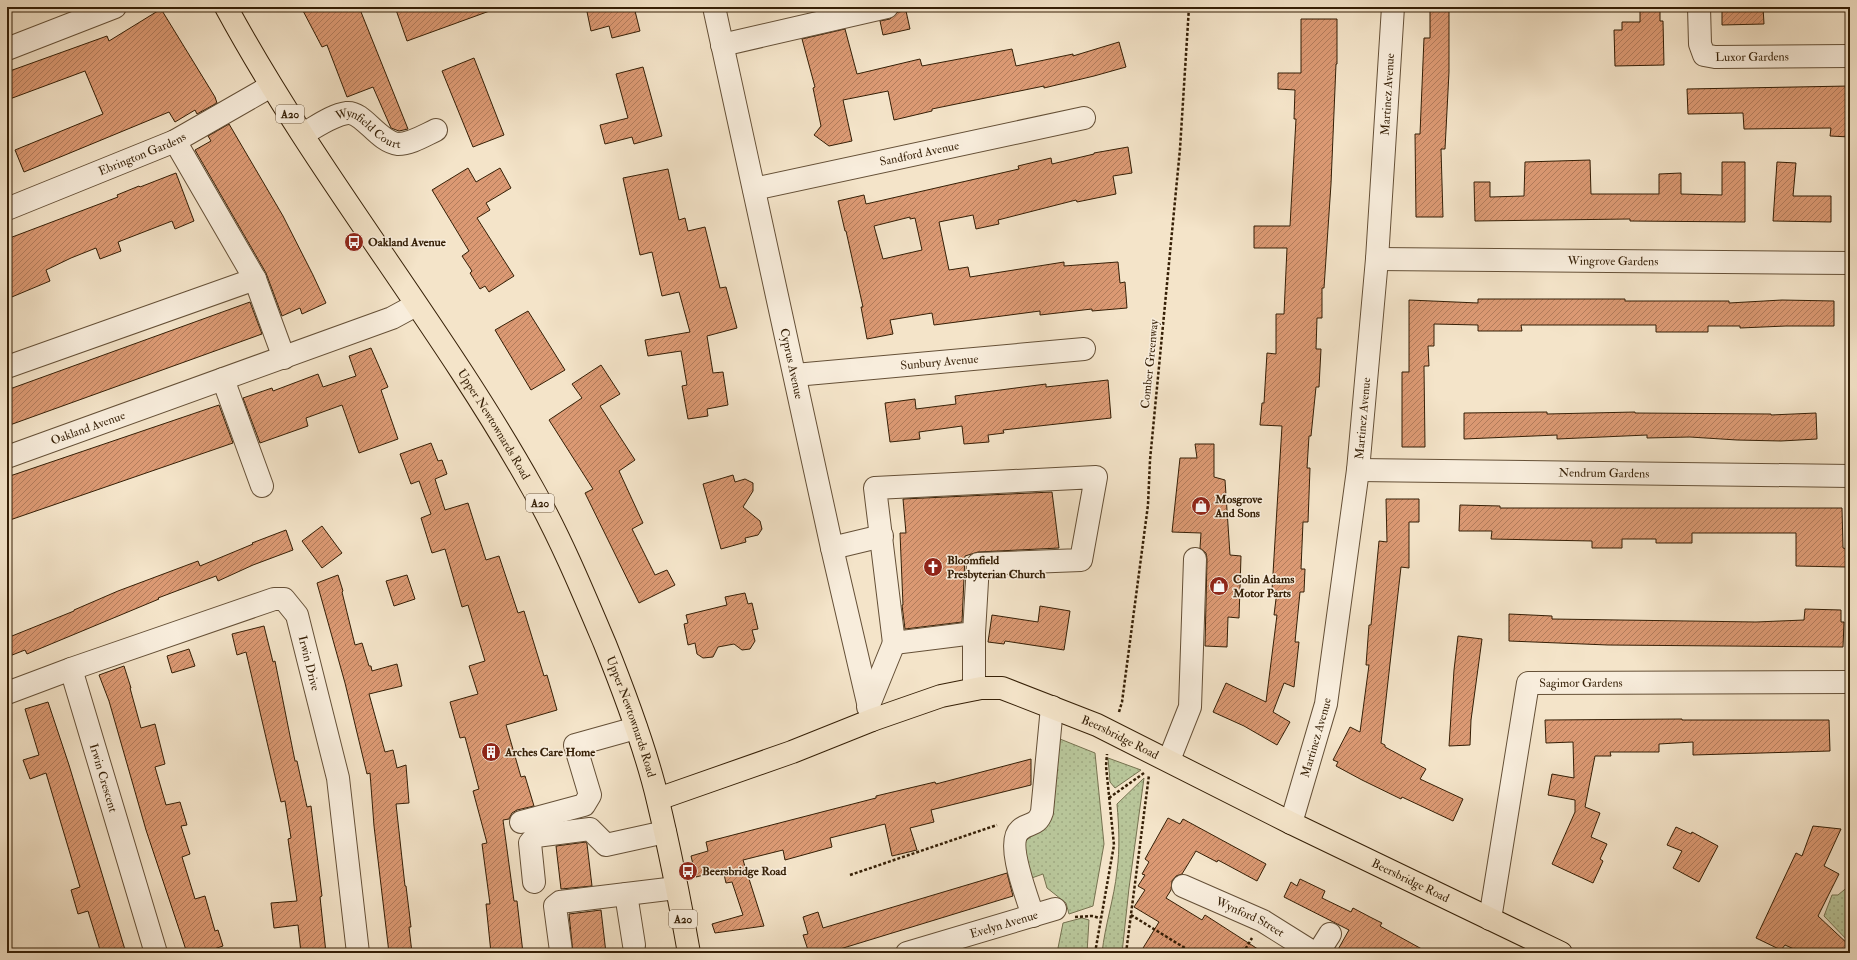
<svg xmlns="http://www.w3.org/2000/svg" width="1857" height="960" viewBox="0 0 1857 960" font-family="'IM FELL Double Pica',serif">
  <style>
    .grass { fill: url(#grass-dots); stroke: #767250 }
    .building { fill: url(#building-hatch); stroke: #351f06; fill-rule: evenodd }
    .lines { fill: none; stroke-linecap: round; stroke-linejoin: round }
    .minor-casing { stroke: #655037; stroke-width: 24 }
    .major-casing { stroke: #351f06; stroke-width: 24 }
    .path { stroke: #351f06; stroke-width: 2.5; stroke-dasharray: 3 2; stroke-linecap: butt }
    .minor { stroke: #f8eddc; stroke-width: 22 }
    .major { stroke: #f4e4c9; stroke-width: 22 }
    .labels { text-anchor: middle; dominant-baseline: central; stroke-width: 3; stroke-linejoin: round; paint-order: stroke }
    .shield { fill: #f8eddc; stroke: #705d46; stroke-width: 1 }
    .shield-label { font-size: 11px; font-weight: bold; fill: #351f06 }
    .street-label { font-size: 12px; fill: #351f06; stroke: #f8eddc }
    .poi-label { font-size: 12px; font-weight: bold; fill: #351f06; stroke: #f8eddc; text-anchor: start }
  </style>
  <defs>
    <pattern id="grass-dots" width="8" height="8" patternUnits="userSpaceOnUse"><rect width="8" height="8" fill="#b8c599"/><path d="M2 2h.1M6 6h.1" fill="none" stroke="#9fa982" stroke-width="1.8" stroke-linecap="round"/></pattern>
    <pattern id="building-hatch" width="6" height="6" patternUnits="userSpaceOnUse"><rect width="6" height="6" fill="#db9973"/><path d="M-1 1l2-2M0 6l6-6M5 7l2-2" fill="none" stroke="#b27c5c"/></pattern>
  </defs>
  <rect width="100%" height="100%" fill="#f4e4c9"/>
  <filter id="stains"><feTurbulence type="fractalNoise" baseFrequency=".005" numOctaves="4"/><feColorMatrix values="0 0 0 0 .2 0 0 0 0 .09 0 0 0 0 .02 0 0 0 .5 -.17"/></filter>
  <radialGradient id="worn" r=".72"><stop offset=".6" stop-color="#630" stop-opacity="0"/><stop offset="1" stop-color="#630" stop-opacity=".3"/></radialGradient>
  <g class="grass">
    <polygon points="1055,737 1095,753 1104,844 1093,906 1069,914 1066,903 1047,888 1043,874 1026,880 1020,846 1044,825"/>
    <polygon points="1108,758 1141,770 1115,788 1110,782"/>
    <path d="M1144,778L1129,888L1122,953H1102C1105,925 1114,899 1117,871C1120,849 1119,827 1117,804Z"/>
    <polygon points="1850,885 1850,943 1824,916 1832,895 1838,895"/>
    <polygon points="1082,918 1089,920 1087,953 1057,953 1063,923"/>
  </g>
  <g class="building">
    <polygon points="301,7 359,7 408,129 399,131 391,128 373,87 347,97 327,45 322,47"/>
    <polygon points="395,7 495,7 495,9 407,41"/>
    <polygon points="586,7 634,7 640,31 612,38 609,26 591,31"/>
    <polygon points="1430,7 1449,7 1449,72 1445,149 1441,149 1443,217 1416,217 1415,134 1420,134 1424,38 1430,38"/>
    <polygon points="1640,7 1660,7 1660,21 1663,21 1664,65 1615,66 1614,30 1622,30 1622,22 1640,22"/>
    <polygon points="1722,7 1763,7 1764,24 1722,25"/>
    <polygon points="161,9 215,97 217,103 197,114 195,110 175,122 169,112 24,172 15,150 103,114 85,71 7,100 7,72 107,36 109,41"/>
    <polygon points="906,11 910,29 883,35 880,21 890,19 898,12"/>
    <polygon points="1301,19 1337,19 1337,64 1336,64 1331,184 1324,288 1322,288 1322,318 1317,318 1316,349 1321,349 1319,387 1316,387 1311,436 1309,436 1307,468 1310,468 1308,522 1303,522 1301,569 1305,569 1304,592 1300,592 1295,642 1299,642 1294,687 1284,683 1273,712 1290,722 1277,745 1244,726 1213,712 1226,683 1266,702 1277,615 1274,615 1277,591 1272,590 1282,426 1260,425 1262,403 1264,403 1267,353 1276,354 1276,314 1284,314 1287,248 1254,248 1254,226 1290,226 1296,119 1294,119 1295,90 1278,89 1278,73 1301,73"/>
    <polygon points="845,29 857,74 920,59 922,66 1012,49 1016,66 1073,54 1073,56 1119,42 1126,67 1094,76 1044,88 1044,86 932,109 932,111 894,120 888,91 843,100 852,141 829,146 814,135 821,126 813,88 815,87 802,39"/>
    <polygon points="474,58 504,135 473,147 442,71"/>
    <polygon points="643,67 662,136 634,144 632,137 605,144 600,125 628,118 616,74"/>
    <polygon points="1850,86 1850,137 1830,136 1831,128 1744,129 1743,113 1688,114 1687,89"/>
    <polygon points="229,124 283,216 313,275 326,303 302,314 300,308 282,316 266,273 195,150 211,141 208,136"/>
    <path d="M1128,147L1132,173L1113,176L1116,194L1077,202L1076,200L998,220L999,224L976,229L973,215L939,222L949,270L968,267L970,277L1064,262V266L1118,262L1120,283L1125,282L1127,308L1092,311V309L1040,315V311L934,325L932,313L890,320L893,334L867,339L861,307H863L846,231H845L838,201L864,195L866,204L1019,169L1018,166L1051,158L1052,164L1094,154V153ZM910,217V219L915,218L922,250L883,259L874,226Z"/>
    <polygon points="1590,160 1591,194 1659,194 1659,174 1681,173 1681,194 1722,195 1722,162 1745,162 1745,222 1630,221 1630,219 1475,221 1474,182 1490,182 1490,197 1524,196 1525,162"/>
    <polygon points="1777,162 1796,163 1793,196 1831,196 1831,222 1773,221"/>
    <polygon points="468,168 476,182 500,168 511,188 486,203 490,210 477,218 514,276 489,292 485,286 480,289 470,273 472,271 462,256 469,251 432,190"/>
    <polygon points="668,169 679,220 685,218 688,231 705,227 720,288 726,287 737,328 707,336 713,373 723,372 728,405 707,409 708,416 688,419 682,386 687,385 681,351 648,356 645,340 690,332 679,292 662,296 652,252 640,255 623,178"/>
    <polygon points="176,173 194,221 175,229 172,221 118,242 121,251 100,259 96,248 71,258 46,270 50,281 7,299 7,239 118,197 117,195 139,186 140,187"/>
    <polygon points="1478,299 1625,299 1625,301 1729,301 1729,303 1782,300 1834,301 1834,326 1786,326 1740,328 1740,326 1708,326 1708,332 1656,332 1656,325 1521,325 1522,331 1478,331 1478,325 1434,324 1434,346 1428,346 1429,366 1424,366 1425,447 1402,447 1402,372 1409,372 1409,300 1478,303"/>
    <polygon points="250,302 262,334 7,426 7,390"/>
    <polygon points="528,311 565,370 531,390 495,330"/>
    <polygon points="371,348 388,387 381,390 398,439 359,453 342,405 306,418 308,426 260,443 243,398 272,388 273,391 318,374 323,387 356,376 349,356"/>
    <polygon points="601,365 620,394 600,406 635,460 619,471 643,523 632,529 655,575 667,570 675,585 639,603 585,493 593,489 549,420 582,398 572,384"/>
    <polygon points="1108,380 1111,418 1003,430 1004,433 988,435 989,442 964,444 962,426 919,432 920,439 890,442 885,403 915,399 916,409 956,404 955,396 1046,384 1046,387"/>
    <polygon points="219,405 233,443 7,521 7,477"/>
    <polygon points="1547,412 1547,414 1635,412 1635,413 1771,414 1771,415 1816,413 1817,439 1781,441 1737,440 1690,437 1647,438 1647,435 1557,439 1557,435 1464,439 1464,413"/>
    <polygon points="431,443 438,461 442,460 447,474 435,479 445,510 468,503 486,560 499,556 518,613 524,611 544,676 547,675 557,710 506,725 521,777 525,776 534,806 517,810 512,813 509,819 503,820 514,901 517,901 523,953 491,953 486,904 490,904 482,844 487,843 473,791 479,789 465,737 460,738 450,702 478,694 469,666 485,661 468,605 462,607 445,549 432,553 421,518 431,514 419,481 411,484 400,454"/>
    <polygon points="1195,444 1214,444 1214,477 1225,480 1230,555 1241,556 1239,618 1228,617 1227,647 1205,646 1207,559 1206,553 1200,548 1201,533 1172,532 1180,458 1197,458"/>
    <polygon points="733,475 735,482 745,479 753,483 753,491 743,507 760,521 762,529 758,535 745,538 746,542 721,549 703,484"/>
    <polygon points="1052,492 1059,548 978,552 965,556 962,622 905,629 902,605 903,605 900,533 906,533 903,499"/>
    <polygon points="1386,499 1419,499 1419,522 1409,522 1409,568 1401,567 1381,743 1385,745 1385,747 1426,769 1420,779 1463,799 1453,821 1402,797 1401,799 1362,780 1336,766 1338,762 1333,760 1350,727 1360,732 1369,665 1366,665 1369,625 1371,625 1379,541 1387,542"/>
    <polygon points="1460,505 1500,506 1500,508 1842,508 1843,548 1847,549 1846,567 1796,566 1796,533 1692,533 1692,543 1656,543 1656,539 1622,539 1622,548 1592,548 1592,541 1491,539 1492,531 1459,531"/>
    <polygon points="322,526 342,553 322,568 302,541"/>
    <polygon points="286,530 293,550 253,565 218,581 216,576 158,598 159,599 27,654 25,650 7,657 7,638 74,611 74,610 118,591 198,561 200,566 253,544 252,543"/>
    <polygon points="338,575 343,591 342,592 355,645 362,643 369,666 371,666 372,671 397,664 402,686 369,694 385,752 393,750 397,768 406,765 409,803 396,804 405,886 406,886 411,927 409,927 412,953 389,953 374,826 370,773 367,774 345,683 317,583"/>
    <polygon points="407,575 415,599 394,606 386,581"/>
    <polygon points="745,593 748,604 752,603 758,629 752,630 755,641 750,649 742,650 734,644 718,647 713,657 703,658 697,654 695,643 688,645 684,624 688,623 686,615 727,605 725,597"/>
    <polygon points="1040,606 1070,611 1064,650 1005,641 1004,644 988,642 992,615 1038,622"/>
    <polygon points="1805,609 1841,610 1841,622 1844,622 1843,647 1608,645 1509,641 1509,614 1552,616 1552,619 1756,622 1804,620"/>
    <polygon points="264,626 273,662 275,661 295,761 297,761 307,807 311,806 322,896 320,897 326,953 301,953 298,925 274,928 271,903 297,901 288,839 291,838 285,801 281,802 246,652 237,655 232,634"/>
    <polygon points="1458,636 1482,639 1471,720 1470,745 1449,746 1454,670"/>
    <polygon points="189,649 195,666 172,673 167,656"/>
    <polygon points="124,666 131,688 130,688 141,728 155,724 165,764 155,767 166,805 180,802 187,825 181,826 190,854 182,857 195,899 205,896 215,931 218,930 223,946 202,953 187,953 146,830 109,701 99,675"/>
    <polygon points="48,702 69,765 126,953 101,953 88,911 78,914 71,890 80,887 46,773 30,779 23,760 39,755 25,709"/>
    <polygon points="1682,719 1682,720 1829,720 1830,751 1693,755 1693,742 1659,744 1659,752 1610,752 1611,756 1595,756 1585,807 1600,813 1591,837 1607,844 1600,859 1603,861 1593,883 1552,864 1575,812 1575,800 1548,795 1552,774 1574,778 1573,742 1546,743 1545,720"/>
    <polygon points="1031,759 1031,785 931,810 934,822 910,828 917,850 892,856 885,824 830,838 832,847 785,860 783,850 743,860 764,926 715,933 712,924 743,915 732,882 726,883 723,870 696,877 691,856 708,851 706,842 876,798 876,796 935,782 936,784"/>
    <polygon points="1168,818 1180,824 1183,819 1266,864 1257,881 1218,860 1217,862 1196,851 1182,874 1176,876 1172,881 1171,890 1166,898 1202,920 1205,915 1264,953 1140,953 1159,922 1134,907 1145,890 1138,886 1145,875 1142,874 1149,862 1145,859"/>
    <polygon points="1813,826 1841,829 1824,866 1839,874 1818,916 1850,946 1850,953 1803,953 1785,945 1781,950 1756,938 1796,853 1802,856"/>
    <polygon points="1676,827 1691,834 1692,832 1718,846 1699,882 1673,868 1682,851 1667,845"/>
    <polygon points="586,842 587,844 592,886 561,889 556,846"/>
    <polygon points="1007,873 1013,896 827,953 809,953 803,935 808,934 803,917 818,912 823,928"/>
    <polygon points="1300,879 1325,891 1322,898 1351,912 1353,908 1370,917 1382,923 1380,926 1429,953 1336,953 1349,930 1284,897 1291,882 1297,886"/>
    <polygon points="601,910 606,953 573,953 569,914"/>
  </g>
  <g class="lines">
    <defs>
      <g id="minor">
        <path id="s1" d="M714,7L832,548L872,720"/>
        <path id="s2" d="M1699,7L1700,44L1704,55L1715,57L1850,56"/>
        <polyline points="722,45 887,7"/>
        <polyline points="7,49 115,7"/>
        <path id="s3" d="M303,134C316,127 332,115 347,113C363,111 378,142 398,144C411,144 425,135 436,130"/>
        <polyline points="175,141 255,279 284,358"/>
        <path id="s4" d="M754,189L1084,118"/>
        <path id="s5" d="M7,209L175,141L271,86"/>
        <path id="s6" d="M1377,259L1850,263"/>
        <polyline points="7,367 255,279"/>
        <path id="s7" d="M795,375L1084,349"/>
        <polyline points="223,379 262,486"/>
        <path id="s8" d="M7,457L392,318L416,305"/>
        <path id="s9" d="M1358,470L1850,476"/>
        <polygon points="1096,477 1081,560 978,564 974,633 894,643 875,488"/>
        <polyline points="832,548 882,536"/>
        <path id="s10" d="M71,669L274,599H284L297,615L338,778L358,953"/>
        <polyline points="974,689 974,633"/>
        <path id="s11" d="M7,693L71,669L156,953"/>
        <polyline points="868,707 894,643"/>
        <polyline points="1169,760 1190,707 1195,559"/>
        <polyline points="521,822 584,805 590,795 575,745 636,728"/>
        <path id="s12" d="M1291,823L1326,704L1358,470L1377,259L1393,7"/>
        <polyline points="534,882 530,843 536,836 590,829 606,845 665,832"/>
        <path id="s13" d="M1183,886L1263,921L1314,953"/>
        <polyline points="626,894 634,945"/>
        <path d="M1033,916C1028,899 1005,843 1020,830C1029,822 1037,827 1042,812L1052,707"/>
        <path id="s14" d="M1490,919L1528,683L1850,682"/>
        <polyline points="561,951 555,906 560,902 676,888"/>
        <path id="s15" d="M907,953L1055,909"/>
        <polyline points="1318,953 1330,934"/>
      </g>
      <g id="major">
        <path id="s16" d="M226,7C317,175 440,323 533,489C561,539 583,592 605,644C625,694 646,749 658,801C670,851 680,902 689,953"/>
        <path id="s17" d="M658,799L792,752L872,720L941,696L981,688H1002L1097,725L1291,823L1561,953"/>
      </g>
    </defs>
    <use href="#minor" class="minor-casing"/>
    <use href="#major" class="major-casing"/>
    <g class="path">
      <polyline points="1119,712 1122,702 1148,505 1150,460 1180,149 1189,7"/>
      <polyline points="1109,798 1144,773"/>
      <polyline points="850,875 997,825"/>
      <polyline points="1131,915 1193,953"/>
      <polyline points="1075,917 1092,916 1100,918"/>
      <polyline points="1095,953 1114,845 1106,766 1107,754"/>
      <polyline points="1126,953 1149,775"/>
      <polyline points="1243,953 1252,938"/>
    </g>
    <use href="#minor" class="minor"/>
    <use href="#major" class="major"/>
  </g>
  <defs>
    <symbol id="bus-disc" viewBox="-11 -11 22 22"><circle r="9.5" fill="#8f2418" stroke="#f8eddc"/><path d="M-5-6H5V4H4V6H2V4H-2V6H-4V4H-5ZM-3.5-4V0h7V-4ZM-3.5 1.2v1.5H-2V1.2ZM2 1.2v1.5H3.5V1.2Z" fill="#fff"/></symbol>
    <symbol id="shop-disc" viewBox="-11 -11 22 22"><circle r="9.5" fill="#8f2418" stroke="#f8eddc"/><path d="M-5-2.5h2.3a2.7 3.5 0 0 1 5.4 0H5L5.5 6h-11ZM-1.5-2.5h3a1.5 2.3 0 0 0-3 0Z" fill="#fff"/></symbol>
    <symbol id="church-disc" viewBox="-11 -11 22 22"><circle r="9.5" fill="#8f2418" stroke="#f8eddc"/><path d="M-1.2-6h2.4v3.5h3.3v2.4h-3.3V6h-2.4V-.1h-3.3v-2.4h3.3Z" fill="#fff"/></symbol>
    <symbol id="building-disc" viewBox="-11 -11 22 22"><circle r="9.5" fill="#8f2418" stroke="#f8eddc"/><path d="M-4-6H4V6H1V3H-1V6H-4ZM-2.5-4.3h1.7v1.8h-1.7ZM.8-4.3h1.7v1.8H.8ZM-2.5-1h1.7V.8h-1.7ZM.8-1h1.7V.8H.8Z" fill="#fff"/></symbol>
  </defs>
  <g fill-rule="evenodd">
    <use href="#bus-disc" x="343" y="231" width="22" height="22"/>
    <use href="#shop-disc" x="1190" y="495" width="22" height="22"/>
    <use href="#church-disc" x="922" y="556" width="22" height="22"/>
    <use href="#shop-disc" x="1208" y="575" width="22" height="22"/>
    <use href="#building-disc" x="480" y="741" width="22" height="22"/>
    <use href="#bus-disc" x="677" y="860" width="22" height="22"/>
  </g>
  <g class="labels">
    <g class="shield">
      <rect x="276" y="105" width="28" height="18" rx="3"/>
      <rect x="526" y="494" width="28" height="18" rx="3"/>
      <rect x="669" y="910" width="28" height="18" rx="3"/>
    </g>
    <g class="shield-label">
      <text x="290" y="114">A20</text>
      <text x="540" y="503">A20</text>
      <text x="683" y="919">A20</text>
    </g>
    <g class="street-label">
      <text stroke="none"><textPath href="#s2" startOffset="97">Luxor Gardens</textPath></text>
      <text stroke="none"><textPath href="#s12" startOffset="737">Martinez Avenue</textPath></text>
      <text stroke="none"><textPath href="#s3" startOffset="75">Wynfield Court</textPath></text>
      <text stroke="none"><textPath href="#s5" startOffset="146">Ebrington Gardens</textPath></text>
      <text stroke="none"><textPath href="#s4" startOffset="169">Sandford Avenue</textPath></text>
      <text stroke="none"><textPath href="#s6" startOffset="236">Wingrove Gardens</textPath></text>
      <text stroke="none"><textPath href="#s7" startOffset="145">Sunbury Avenue</textPath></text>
      <text stroke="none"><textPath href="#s1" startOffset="365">Cyprus Avenue</textPath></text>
      <text transform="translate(1150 364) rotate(-84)">Comber Greenway</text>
      <text stroke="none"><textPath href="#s12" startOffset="412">Martinez Avenue</textPath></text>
      <text stroke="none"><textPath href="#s16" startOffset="496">Upper Newtownards Road</textPath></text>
      <text stroke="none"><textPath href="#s8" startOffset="86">Oakland Avenue</textPath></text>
      <text stroke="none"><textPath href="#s9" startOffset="246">Nendrum Gardens</textPath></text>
      <text stroke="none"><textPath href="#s10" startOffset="295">Irwin Drive</textPath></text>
      <text stroke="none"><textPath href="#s14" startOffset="292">Sagimor Gardens</textPath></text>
      <text stroke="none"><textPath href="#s16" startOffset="820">Upper Newtownards Road</textPath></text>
      <text stroke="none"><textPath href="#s17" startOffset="491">Beersbridge Road</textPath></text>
      <text stroke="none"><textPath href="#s12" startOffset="89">Martinez Avenue</textPath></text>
      <text stroke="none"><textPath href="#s11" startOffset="182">Irwin Crescent</textPath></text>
      <text stroke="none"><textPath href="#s17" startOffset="815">Beersbridge Road</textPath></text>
      <text stroke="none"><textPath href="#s13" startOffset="74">Wynford Street</textPath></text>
      <text stroke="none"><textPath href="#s15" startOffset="101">Evelyn Avenue</textPath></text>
    </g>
    <g class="poi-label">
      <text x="368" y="242">Oakland Avenue</text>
      <text x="1215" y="499">Mosgrove<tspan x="1215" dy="14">And Sons</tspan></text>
      <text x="947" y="560">Bloomfield<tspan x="947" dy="14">Presbyterian Church</tspan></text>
      <text x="1233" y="579">Colin Adams<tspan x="1233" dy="14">Motor Parts</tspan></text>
      <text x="505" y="752">Arches Care Home</text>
      <text x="702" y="871">Beersbridge Road</text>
    </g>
  </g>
  <rect width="1857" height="960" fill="none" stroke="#f4e4c9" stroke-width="24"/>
  <rect x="8" y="8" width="1841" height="944" fill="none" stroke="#351f06" stroke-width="2"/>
  <rect x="12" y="12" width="1833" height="936" fill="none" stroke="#351f06"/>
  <rect width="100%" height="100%" filter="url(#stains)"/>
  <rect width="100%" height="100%" fill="url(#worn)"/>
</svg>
